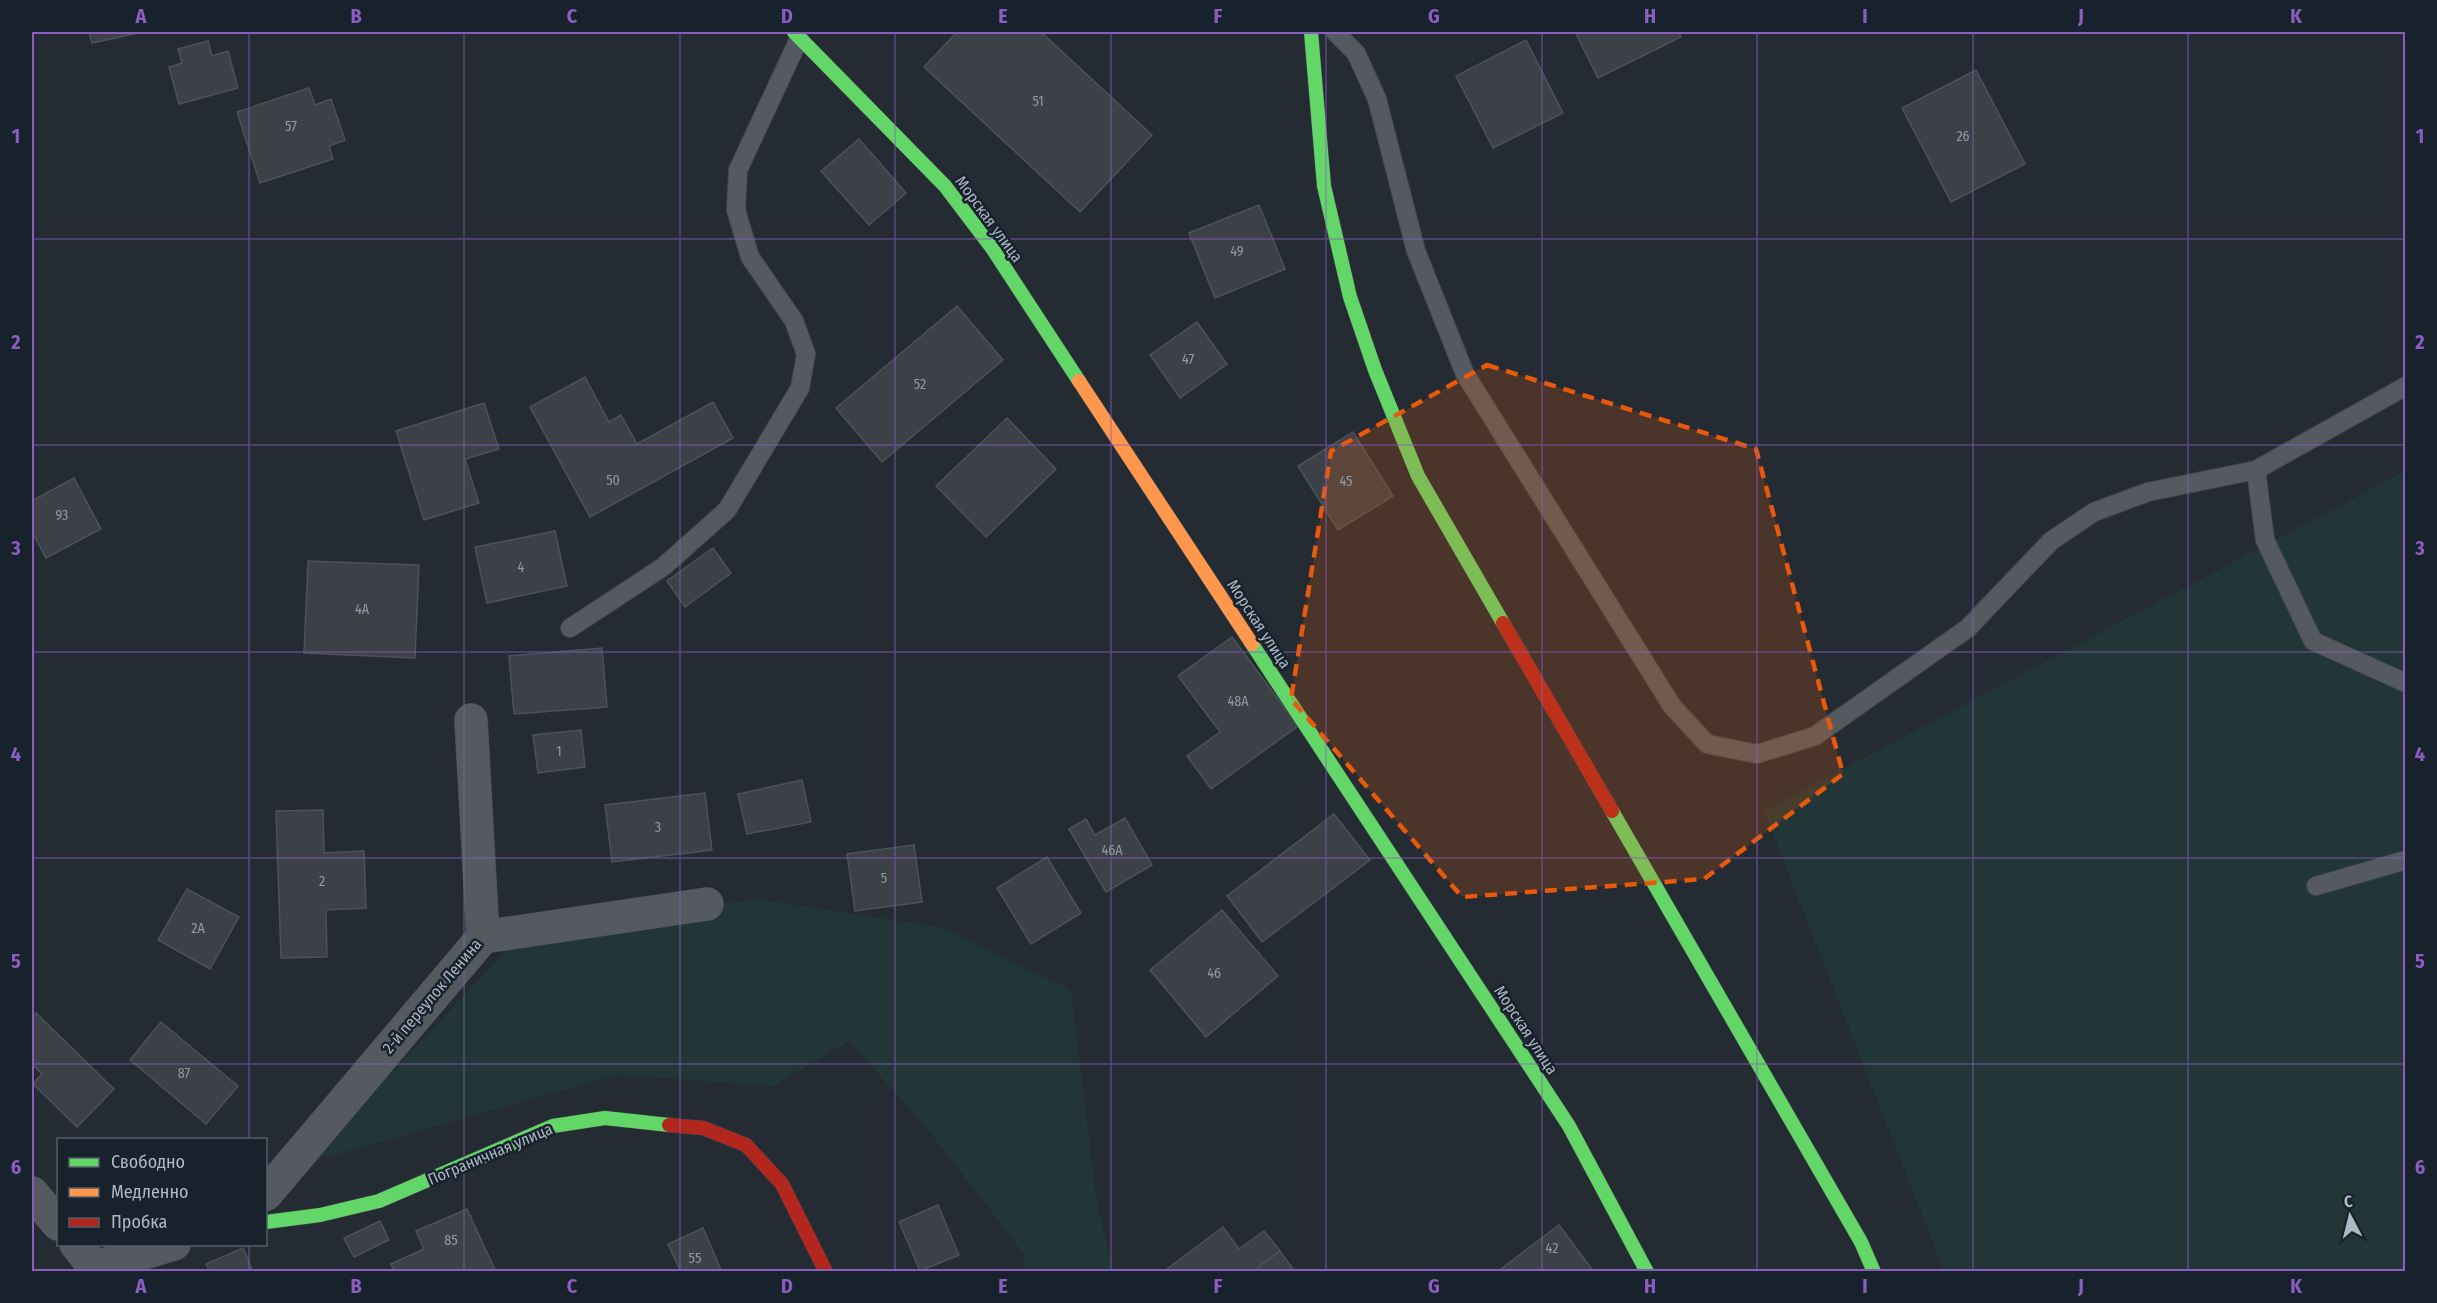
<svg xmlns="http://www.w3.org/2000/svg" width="2437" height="1303" viewBox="0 0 2437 1303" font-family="'Fira Sans Condensed',sans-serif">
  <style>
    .green { fill: #223638 }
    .building { fill: #3c4147; stroke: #4c525a; stroke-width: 1.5 }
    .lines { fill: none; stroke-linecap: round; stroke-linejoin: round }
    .lane-casing { stroke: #42474d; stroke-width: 20 }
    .street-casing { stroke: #42474d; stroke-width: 34 }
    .fast-casing { stroke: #42474d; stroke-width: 15 }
    .slow-casing { stroke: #42474d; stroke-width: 15 }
    .jam-casing { stroke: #42474d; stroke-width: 15 }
    .lane { stroke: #545a60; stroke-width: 18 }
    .street { stroke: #545a60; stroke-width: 33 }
    .fast { stroke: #63d668; stroke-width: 14 }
    .slow { stroke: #ff974d; stroke-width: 14 }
    .jam { stroke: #b3261e; stroke-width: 14 }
    .marked { fill: #e8590c; fill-opacity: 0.2; stroke: #e8590c; stroke-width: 4.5; stroke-dasharray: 12 8; stroke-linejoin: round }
    .grid { fill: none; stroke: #8c5dc1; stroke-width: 1.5; stroke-opacity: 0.55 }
    .labels { text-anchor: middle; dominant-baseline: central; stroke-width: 5; stroke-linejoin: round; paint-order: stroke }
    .number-label { font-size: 14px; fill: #919aa6 }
    .street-label { font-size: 16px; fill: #adb8c5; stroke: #18222d }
    .neatline { fill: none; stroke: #8c5dc1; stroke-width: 2 }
    .grid-label { font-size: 20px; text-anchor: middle; font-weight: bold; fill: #8c5dc1 }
  </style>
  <rect width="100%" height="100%" fill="#252b32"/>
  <g class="green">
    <polygon points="2405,471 2405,1271 1944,1271 1764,811"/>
    <polygon points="755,899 944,928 1071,990 1097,1204 1114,1271 1023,1271 1024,1254 929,1131 849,1041 773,1086 617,1075 306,1163 520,936"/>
  </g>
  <g class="building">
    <polygon points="89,32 143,32 92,43"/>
    <polygon points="957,32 1041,32 1152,135 1080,212 924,67"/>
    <polygon points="1575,32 1678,32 1681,37 1598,78"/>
    <polygon points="1526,40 1563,113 1493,148 1456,76"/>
    <polygon points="208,41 212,56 228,51 238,88 179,104 169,67 182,63 178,49"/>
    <polygon points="1976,70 2025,164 1951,202 1902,108"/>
    <polygon points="309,88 315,105 331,99 345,140 329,146 333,159 260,183 237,112"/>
    <polygon points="859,139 906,193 869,225 821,171"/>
    <polygon points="1259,205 1285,269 1215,298 1189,233"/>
    <polygon points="957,306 1003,360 882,462 836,408"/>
    <polygon points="1197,322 1227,364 1180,398 1150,355"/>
    <polygon points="585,377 609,422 621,415 637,444 713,402 733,438 590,517 530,407"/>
    <polygon points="484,403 499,449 465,459 479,503 424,520 396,431"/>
    <polygon points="1007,418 1056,469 986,537 936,486"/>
    <polygon points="1353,432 1393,496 1338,530 1298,466"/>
    <polygon points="74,478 101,529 46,558 32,532 32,501"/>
    <polygon points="555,531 567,586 487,603 475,547"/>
    <polygon points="713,548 731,573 685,607 667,581"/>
    <polygon points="308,561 419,565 415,658 304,653"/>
    <polygon points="1232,637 1298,726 1211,789 1187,756 1220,732 1178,676"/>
    <polygon points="602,648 607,707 514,714 509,656"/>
    <polygon points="581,730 585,767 538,773 533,735"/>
    <polygon points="802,780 811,822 747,834 738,794"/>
    <polygon points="705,793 712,850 612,862 605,805"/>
    <polygon points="323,810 324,853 364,851 366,908 326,910 327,957 281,958 276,811"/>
    <polygon points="1334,814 1370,860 1262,942 1227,896"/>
    <polygon points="1125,818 1152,865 1106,892 1069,829 1086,819 1095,835"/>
    <polygon points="914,845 922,902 855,911 847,854"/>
    <polygon points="1047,857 1081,913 1031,944 997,888"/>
    <polygon points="187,889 239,917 210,969 158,940"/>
    <polygon points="1222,910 1278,976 1206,1037 1150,970"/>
    <polygon points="36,1013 114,1089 77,1127 33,1084 42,1074 32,1064 32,1018"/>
    <polygon points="161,1022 238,1086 206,1124 130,1060"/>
    <polygon points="938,1205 959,1255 920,1271 899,1222"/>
    <polygon points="467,1209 496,1272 394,1272 391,1264 424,1249 416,1231"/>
    <polygon points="380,1221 389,1240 354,1257 344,1238"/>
    <polygon points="1559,1225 1594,1272 1497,1272"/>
    <polygon points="1223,1227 1239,1249 1264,1231 1280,1251 1252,1272 1163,1272"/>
    <polygon points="703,1228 722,1272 681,1272 668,1244"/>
    <polygon points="243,1248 253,1272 210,1272 206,1264"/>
    <polygon points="1280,1251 1295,1272 1252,1272"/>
  </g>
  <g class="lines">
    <defs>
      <g id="lane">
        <polyline points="1335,32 1356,53 1377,99 1416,251 1465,374 1672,706 1707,744 1757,754 1815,736 1968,628 2051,541 2094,512 2148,492 2256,470 2265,540 2313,641 2406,683"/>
        <polyline points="2256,470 2406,386"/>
        <polyline points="570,628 663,567 727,510 800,388 806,354 794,321 750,257 736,210 738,170 799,39"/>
        <polyline points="2316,886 2406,860"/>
      </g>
      <g id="street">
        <polyline points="483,937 707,904"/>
        <polyline points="32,1193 58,1224"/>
        <polyline points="266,1194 483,937 471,720"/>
        <polyline points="76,1244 98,1272"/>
        <polyline points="96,1267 174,1244"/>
      </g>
      <g id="fast">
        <polyline points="794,32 945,186 992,248 1079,381"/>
        <polyline points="1311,32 1324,186 1350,297 1375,370 1418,476 1503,623"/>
        <polyline points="1252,644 1569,1126 1647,1272"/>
        <polyline points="1612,811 1861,1242 1874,1272"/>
        <polyline points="266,1222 320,1215 379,1201 553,1126 605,1118 669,1125"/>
      </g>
      <polyline id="slow" points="1079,381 1252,644"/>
      <g id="jam">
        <polyline points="1503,623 1612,811"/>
        <polyline points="669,1125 703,1128 746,1145 782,1184 826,1272"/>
      </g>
    </defs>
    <use href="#lane" class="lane-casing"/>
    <use href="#street" class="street-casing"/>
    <use href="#fast" class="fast-casing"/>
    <use href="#slow" class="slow-casing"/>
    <use href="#jam" class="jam-casing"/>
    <use href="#lane" class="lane"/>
    <use href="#street" class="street"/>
    <use href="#fast" class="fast"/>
    <use href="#slow" class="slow"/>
    <use href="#jam" class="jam"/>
  </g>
  <path class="marked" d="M1487,365L1756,449L1843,774L1704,879L1462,897L1291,699L1331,451Z"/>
  <path class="grid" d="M249,32V1140M464,32V1272M680,32V1272M895,32V1272M1111,32V1272M1326,32V1272M1542,32V1272M1757,32V1272M1973,32V1272M2188,32V1272M32,239H2406M32,445H2406M32,652H2406M32,858H2406M32,1064H2406M249,1244V1272"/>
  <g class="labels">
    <g class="number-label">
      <text x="1038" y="101">51</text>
      <text x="291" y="126">57</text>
      <text x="1963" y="136">26</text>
      <text x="1237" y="251">49</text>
      <text x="1188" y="359">47</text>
      <text x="920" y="384">52</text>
      <text x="613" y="480">50</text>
      <text x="1346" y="481">45</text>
      <text x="62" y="515">93</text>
      <text x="521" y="567">4</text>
      <text x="362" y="609">4А</text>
      <text x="1238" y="701">48А</text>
      <text x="559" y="751">1</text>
      <text x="658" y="827">3</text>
      <text x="1112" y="850">46А</text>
      <text x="884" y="878">5</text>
      <text x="322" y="881">2</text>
      <text x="198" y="928">2А</text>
      <text x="1214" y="973">46</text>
      <text x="184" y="1073">87</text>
      <text x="451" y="1240">85</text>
      <text x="1552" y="1248">42</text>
      <text x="695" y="1258">55</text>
    </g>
    <g class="street-label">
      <text transform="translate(989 219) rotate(54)">Морская улица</text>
      <text transform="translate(1259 624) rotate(57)">Морская улица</text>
      <text transform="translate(432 996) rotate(-50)">2-й переулок Ленина</text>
      <text transform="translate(1526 1030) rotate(57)">Морская улица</text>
      <text transform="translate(490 1154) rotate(-23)">Пограничная улица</text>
    </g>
  </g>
  <rect width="2437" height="1303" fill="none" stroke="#18222d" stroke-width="66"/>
  <rect x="57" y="1138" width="210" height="108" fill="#18222d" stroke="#545e6a" stroke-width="1.5"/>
  <rect x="69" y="1158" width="30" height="9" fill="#63d668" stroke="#545e6a" stroke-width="1.5"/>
  <text x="111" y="1168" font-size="18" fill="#adb8c5">Свободно</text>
  <rect x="69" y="1188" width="30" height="9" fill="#ff974d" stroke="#545e6a" stroke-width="1.5"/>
  <text x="111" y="1198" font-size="18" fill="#adb8c5">Медленно</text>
  <rect x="69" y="1218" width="30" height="9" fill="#b3261e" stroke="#545e6a" stroke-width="1.5"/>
  <text x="111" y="1228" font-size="18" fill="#adb8c5">Пробка</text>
  <g transform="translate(2350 1216) rotate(353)" stroke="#18222d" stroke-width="4.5" paint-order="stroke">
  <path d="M0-4.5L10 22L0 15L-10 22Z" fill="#adb8c5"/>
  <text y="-9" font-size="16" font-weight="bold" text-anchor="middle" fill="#adb8c5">С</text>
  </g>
  <rect x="33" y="33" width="2371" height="1237" class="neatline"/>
  <g class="grid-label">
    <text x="141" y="23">A</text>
    <text x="356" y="23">B</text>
    <text x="572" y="23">C</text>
    <text x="787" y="23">D</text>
    <text x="1003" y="23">E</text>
    <text x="1218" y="23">F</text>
    <text x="1434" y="23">G</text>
    <text x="1650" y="23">H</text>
    <text x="1865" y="23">I</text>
    <text x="2081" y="23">J</text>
    <text x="2296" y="23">K</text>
    <text x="16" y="143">1</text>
    <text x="2420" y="143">1</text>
    <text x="16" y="349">2</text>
    <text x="2420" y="349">2</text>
    <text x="16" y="555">3</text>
    <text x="2420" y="555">3</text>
    <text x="16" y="761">4</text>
    <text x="2420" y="761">4</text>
    <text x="16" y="968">5</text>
    <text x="2420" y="968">5</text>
    <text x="16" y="1174">6</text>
    <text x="2420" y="1174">6</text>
    <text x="141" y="1293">A</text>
    <text x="356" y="1293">B</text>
    <text x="572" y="1293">C</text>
    <text x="787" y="1293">D</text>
    <text x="1003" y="1293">E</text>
    <text x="1218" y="1293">F</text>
    <text x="1434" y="1293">G</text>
    <text x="1650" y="1293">H</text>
    <text x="1865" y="1293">I</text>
    <text x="2081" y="1293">J</text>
    <text x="2296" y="1293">K</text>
  </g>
</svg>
